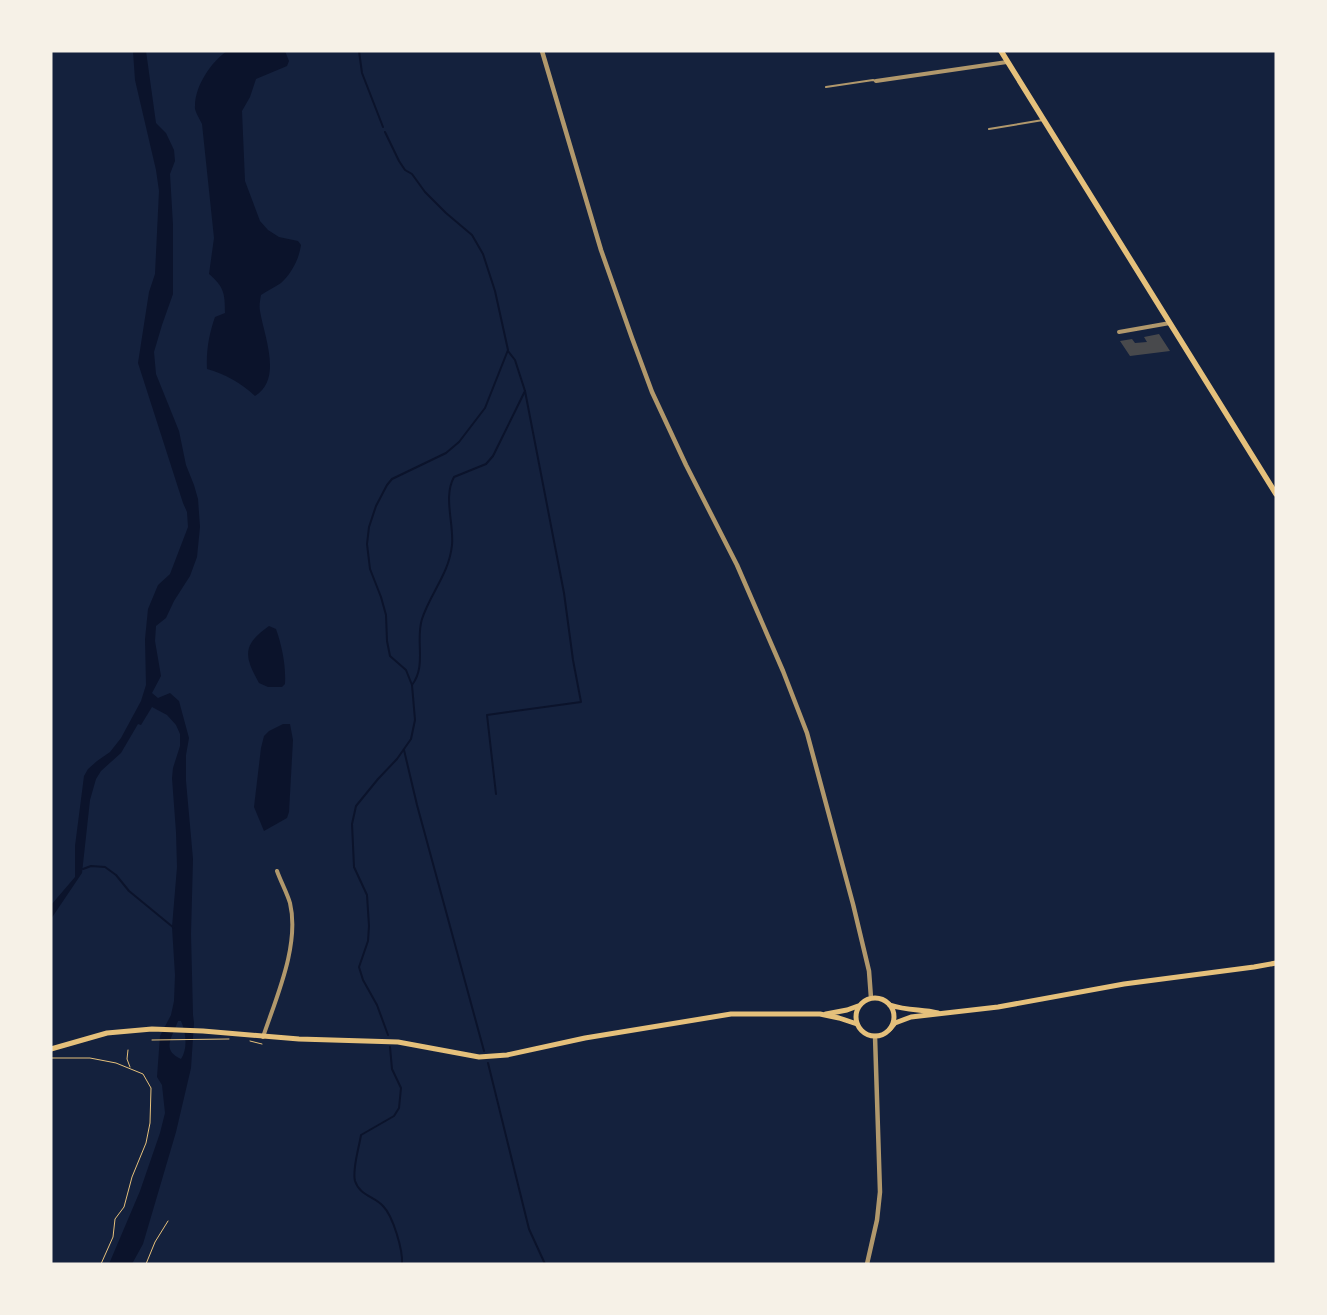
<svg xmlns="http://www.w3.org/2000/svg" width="1327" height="1315" viewBox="0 0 1327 1315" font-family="Signika,sans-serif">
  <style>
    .water { fill: #0b132b; fill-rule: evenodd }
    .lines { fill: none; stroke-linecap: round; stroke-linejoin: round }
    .stream { stroke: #0b132b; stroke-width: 2 }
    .building { fill: #48494c }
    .path { stroke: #e5c07b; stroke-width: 1 }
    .service { stroke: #b1986c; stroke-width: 2 }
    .minor { stroke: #b1986c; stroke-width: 4 }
    .tertiary { stroke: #b1986c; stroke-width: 4.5 }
    .secondary { stroke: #e5c07b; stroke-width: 5 }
    .primary { stroke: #e5c07b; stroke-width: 5.5 }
  </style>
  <rect width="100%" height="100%" fill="#14213d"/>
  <g class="water">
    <path d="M133,51H146L156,123L166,133L174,150L175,161L170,174L173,225V294L162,325L154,352L156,374L179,431L186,465L194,485L198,499L200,527L197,557L190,576L174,601L166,618L156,626L155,641L161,676L152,693L158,698L170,693L179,701L189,738L186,755V781L193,859L191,934L193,1015L194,1023L191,1068L176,1132L143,1244L132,1264H109L140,1191L160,1133L165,1113L162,1085L157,1077L160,1036L171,1015L174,1001L175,975L172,927L177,867L176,832L172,778L173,768L180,746V734L176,725L167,715L152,707L141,725L138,724L121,753L101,771L96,779L90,800L82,873L51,919V905L75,877V846L84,776L88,769L97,761L110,752L121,738L141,701L146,685L145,639L148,609L158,585L170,574L188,527L187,512L183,503L138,363L149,292L155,274L159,191L156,170L135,80ZM178,1021H181C186,1032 188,1049 181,1059C161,1050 172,1038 178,1021Z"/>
    <path d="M227,51H285L289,61L287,66L256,79L250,97L242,111L245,181L260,221L268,230L279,237L298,241L301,245C299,259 292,273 281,283C275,287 267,291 261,295C260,301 259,306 260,311C264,336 283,379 255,396C241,383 225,374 207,369C206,351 209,334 215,317L225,313C225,293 224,287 209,274L214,238L202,124C200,119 194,111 195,106C195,86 211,62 227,51Z"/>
    <path d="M269,626L276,629C282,646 286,666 285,684L282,687H268L259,683C244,656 242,645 269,626Z"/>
    <polygon points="283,724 290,724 293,740 289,812 287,818 264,831 254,807 261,748 264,736 269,731"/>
  </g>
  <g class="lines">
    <g class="stream">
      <polyline points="359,51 362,73 383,127"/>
      <polyline points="385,132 399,161 405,170 412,174 425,192 446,213 472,235 483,254 495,291 508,350 485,408 459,442 446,453 392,479 387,485 376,506 369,527 367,544 370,569 381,597 386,615 387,641 390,656 406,670 412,685 415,720 411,739 397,759 378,779 356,806 352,824 354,867 367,895 369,926 368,941 359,967 363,980 377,1005 388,1035"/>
      <path d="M412,685C427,665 415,641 422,619C431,592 449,574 452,545C454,523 443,497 454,477L486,464L493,456L525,391L515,360L508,351"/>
      <polyline points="404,750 417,805 484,1051"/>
      <polyline points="496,794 487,715 581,702 573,660 564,593 525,391"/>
      <polyline points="83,869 91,866 105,867 116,875 129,891 174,928"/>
      <path d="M390,1047L392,1069L401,1088L399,1108L394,1116L361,1135C359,1148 352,1169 355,1181C360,1196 374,1196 383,1206C393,1216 403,1250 402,1264"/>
      <polyline points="488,1063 529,1229 545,1264"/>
    </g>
  </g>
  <polygon class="building" points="1159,334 1170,351 1130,356 1120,341 1132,339 1135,343 1147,342 1144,337"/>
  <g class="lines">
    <g class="path">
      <polyline points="152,1040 229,1039"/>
      <polyline points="250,1041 262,1044"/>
      <polyline points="128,1050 127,1059 130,1067"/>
      <polyline points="51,1058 90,1058 116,1063 143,1074 151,1088 150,1123 146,1143 132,1177 124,1207 115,1219 113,1237 101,1264"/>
      <polyline points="146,1264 155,1242 168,1221"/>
    </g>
    <g class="service">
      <polyline points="826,87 873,80 876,81"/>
      <polyline points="989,129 1043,120"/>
    </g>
    <g class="minor">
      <polyline points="876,81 1007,62"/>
      <polyline points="1119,332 1170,323"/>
      <path d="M263,1037C276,998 300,945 290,903C287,893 281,882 277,871"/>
    </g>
    <g class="tertiary">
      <polyline points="542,51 601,250 632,338 652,392 686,465 737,565 783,671 807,733 853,904 869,971 871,998"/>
      <polyline points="867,1264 877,1220 880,1192 875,1036"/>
    </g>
    <g class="secondary">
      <circle cx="875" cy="1017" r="19"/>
      <path d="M890,1005C908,1011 921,1009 938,1013"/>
      <polyline points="826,1014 847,1010 858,1006"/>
      <polyline points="890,1029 895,1023 911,1017 998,1007 1124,984 1254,967 1276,963"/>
      <polyline points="51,1049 107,1033 152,1029 203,1031 299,1039 398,1042 479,1057 507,1055 585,1038 731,1014 820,1014 839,1018 857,1024"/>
    </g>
    <polyline class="primary" points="1001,51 1276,494"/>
  </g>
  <rect width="1327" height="1315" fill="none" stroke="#f6f1e7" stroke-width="105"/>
</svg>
